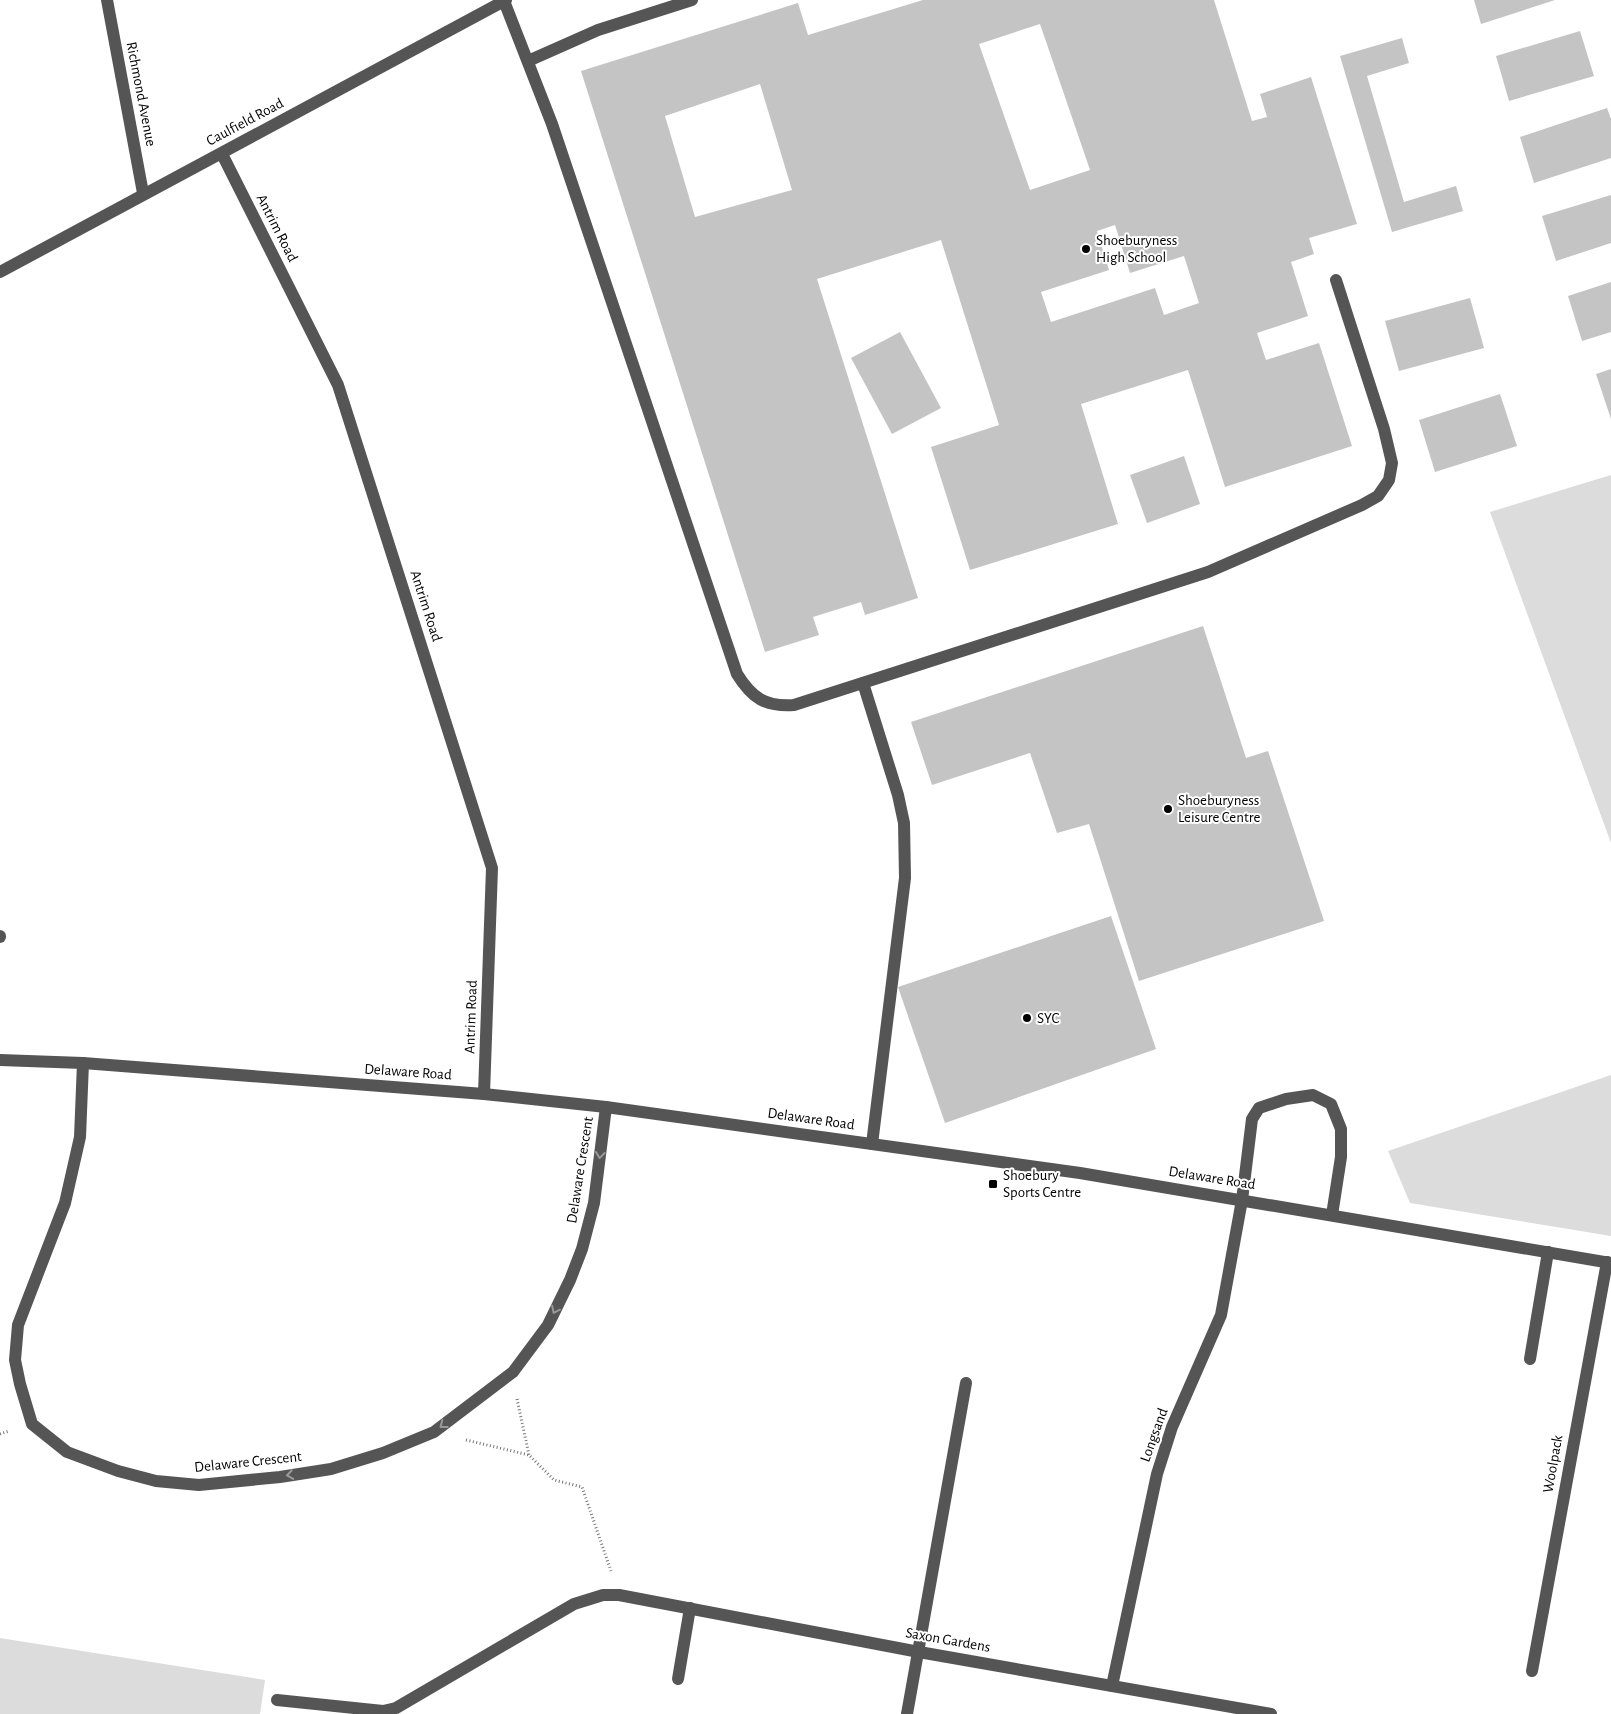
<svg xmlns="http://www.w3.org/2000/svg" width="1611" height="1714" viewBox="0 0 1611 1714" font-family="'Alegreya Sans',sans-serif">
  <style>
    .green { fill: #dcdcdc }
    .building { fill: #c4c4c4; fill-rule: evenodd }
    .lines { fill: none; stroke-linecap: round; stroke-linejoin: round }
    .path { stroke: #777; stroke-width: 3; stroke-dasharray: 1 2.5; stroke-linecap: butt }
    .minor { stroke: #555; stroke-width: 12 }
    .oneway { stroke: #999 }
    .poi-dot { fill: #000; stroke: #fff; stroke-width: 2 }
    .labels { text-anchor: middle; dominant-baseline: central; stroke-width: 4; stroke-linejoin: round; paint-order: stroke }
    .street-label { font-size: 15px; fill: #000; stroke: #fff }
    .poi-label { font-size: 15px; fill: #000; stroke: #fff; text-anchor: start }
  </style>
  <rect width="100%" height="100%" fill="#fff"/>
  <g class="green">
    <polygon points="1611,475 1611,843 1490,512"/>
    <polygon points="1611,1075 1611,1236 1410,1203 1388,1151"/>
    <polygon points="0,1638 265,1680 260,1714 0,1714"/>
  </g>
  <g class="building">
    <path d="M923,0H1214L1252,121L1267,117L1260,94L1311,77L1357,224L1309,238L1314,254L1291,262L1308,316L1257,333L1266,360L1319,343L1352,446L1225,487L1188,370L1081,404L1118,524L970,570L931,447L999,425L941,240L817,279L918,598L865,615L861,602L813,617L819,635L765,652L581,71L798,3L808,35ZM1040,24L1090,170L1030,190L979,44ZM760,84L792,190L695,217L665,116ZM1115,225L1130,273L1184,256L1199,303L1164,315L1155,288L1051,322L1041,292L1109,270L1097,231Z"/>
    <polygon points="1474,0 1555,0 1481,24"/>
    <polygon points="1580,31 1594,76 1509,101 1496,56"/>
    <polygon points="1402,38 1409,63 1367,76 1404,202 1456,186 1463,211 1392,232 1340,56"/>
    <polygon points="1607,108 1611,119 1611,158 1534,183 1520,137"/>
    <polygon points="1611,195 1611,243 1556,261 1542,216"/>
    <polygon points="1611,282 1611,332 1582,341 1568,296"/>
    <polygon points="1470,298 1484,348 1399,371 1385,321"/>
    <polygon points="900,332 941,408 892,434 851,358"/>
    <polygon points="1611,369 1611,419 1596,374"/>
    <polygon points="1500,394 1517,446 1435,472 1419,420"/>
    <polygon points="1184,456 1200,504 1147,523 1130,475"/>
    <polygon points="1203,626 1246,758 1268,751 1324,921 1139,981 1089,824 1057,833 1030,753 932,785 911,722"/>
    <polygon points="1111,916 1156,1049 945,1123 898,987"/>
  </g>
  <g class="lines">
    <g class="path">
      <polyline points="517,1399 529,1455"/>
      <polyline points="0,1434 9,1431"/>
      <polyline points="466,1440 529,1455 554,1480 582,1487 611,1571"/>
    </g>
    <g class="minor">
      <polyline points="107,0 143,193"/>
      <path d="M504,1L552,124L737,674C752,698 765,707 794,705L1208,572L1362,505L1378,496L1389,480L1392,463L1384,429L1336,280"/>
      <polyline points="528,61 598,30 692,0"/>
      <polyline points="222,154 338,385 492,868 484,1094"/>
      <polyline points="0,272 506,0"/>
      <polyline points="863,683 898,795 904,823 905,878 872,1144"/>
      <polyline points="0,936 0,937"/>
      <polyline points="0,1060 83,1063 484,1094 606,1107 1080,1173 1611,1263"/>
      <polyline points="83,1063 80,1137 65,1203 18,1325 15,1360 20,1384 32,1424 67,1452 118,1471 156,1481 199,1485 280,1477 331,1469 383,1453 434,1432 513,1372 548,1325 570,1280 582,1249 594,1203 606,1107"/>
      <polyline points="1530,1359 1548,1252"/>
      <polyline points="1532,1671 1607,1262"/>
      <polyline points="678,1679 690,1608"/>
      <polyline points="1112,1686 1157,1474 1172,1427 1221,1315 1242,1200 1252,1119 1259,1108 1286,1099 1313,1095 1331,1104 1341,1129 1341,1157 1332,1215"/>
      <polyline points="277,1700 383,1711 396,1708 574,1604 603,1595 619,1595 919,1652 1271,1714"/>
      <polyline points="907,1714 966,1383"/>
    </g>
  </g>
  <defs><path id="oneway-chevron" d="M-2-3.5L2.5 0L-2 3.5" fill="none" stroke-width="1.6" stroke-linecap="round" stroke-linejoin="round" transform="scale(1.25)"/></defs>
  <g class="oneway">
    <use href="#oneway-chevron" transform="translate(600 1155) rotate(97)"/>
    <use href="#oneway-chevron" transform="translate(555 1310) rotate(116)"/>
    <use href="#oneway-chevron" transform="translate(443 1425) rotate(143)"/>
    <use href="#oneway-chevron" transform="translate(290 1475) rotate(171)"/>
  </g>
  <g class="poi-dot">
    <circle cx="1086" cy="249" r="5"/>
    <circle cx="1168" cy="809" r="5"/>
    <circle cx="1027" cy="1018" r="5"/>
    <rect x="988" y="1179" width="10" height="10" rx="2.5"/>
  </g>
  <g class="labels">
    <g class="street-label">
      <text transform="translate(141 94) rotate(79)">Richmond Avenue</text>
      <text transform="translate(245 122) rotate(-28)">Caulfield Road</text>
      <text transform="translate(277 228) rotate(63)">Antrim Road</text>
      <text transform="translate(426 606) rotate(72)">Antrim Road</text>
      <text transform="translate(471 1017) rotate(-88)">Antrim Road</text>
      <text transform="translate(408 1072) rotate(4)">Delaware Road</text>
      <text transform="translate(811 1119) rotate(8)">Delaware Road</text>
      <text transform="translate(580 1170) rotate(-81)">Delaware Crescent</text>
      <text transform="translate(1212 1178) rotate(9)">Delaware Road</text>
      <text transform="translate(1154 1435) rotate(-70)">Longsand</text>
      <text transform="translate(248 1462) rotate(-6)">Delaware Crescent</text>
      <text transform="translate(1553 1464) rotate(-80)">Woolpack</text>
      <text transform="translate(948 1640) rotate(10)">Saxon Gardens</text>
    </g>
    <g class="poi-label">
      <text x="1096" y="240">Shoeburyness<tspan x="1096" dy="17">High School</tspan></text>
      <text x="1178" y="800">Shoeburyness<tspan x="1178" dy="17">Leisure Centre</tspan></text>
      <text x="1037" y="1018">SYC</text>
      <text x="1003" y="1175">Shoebury<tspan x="1003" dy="17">Sports Centre</tspan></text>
    </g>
  </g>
</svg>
